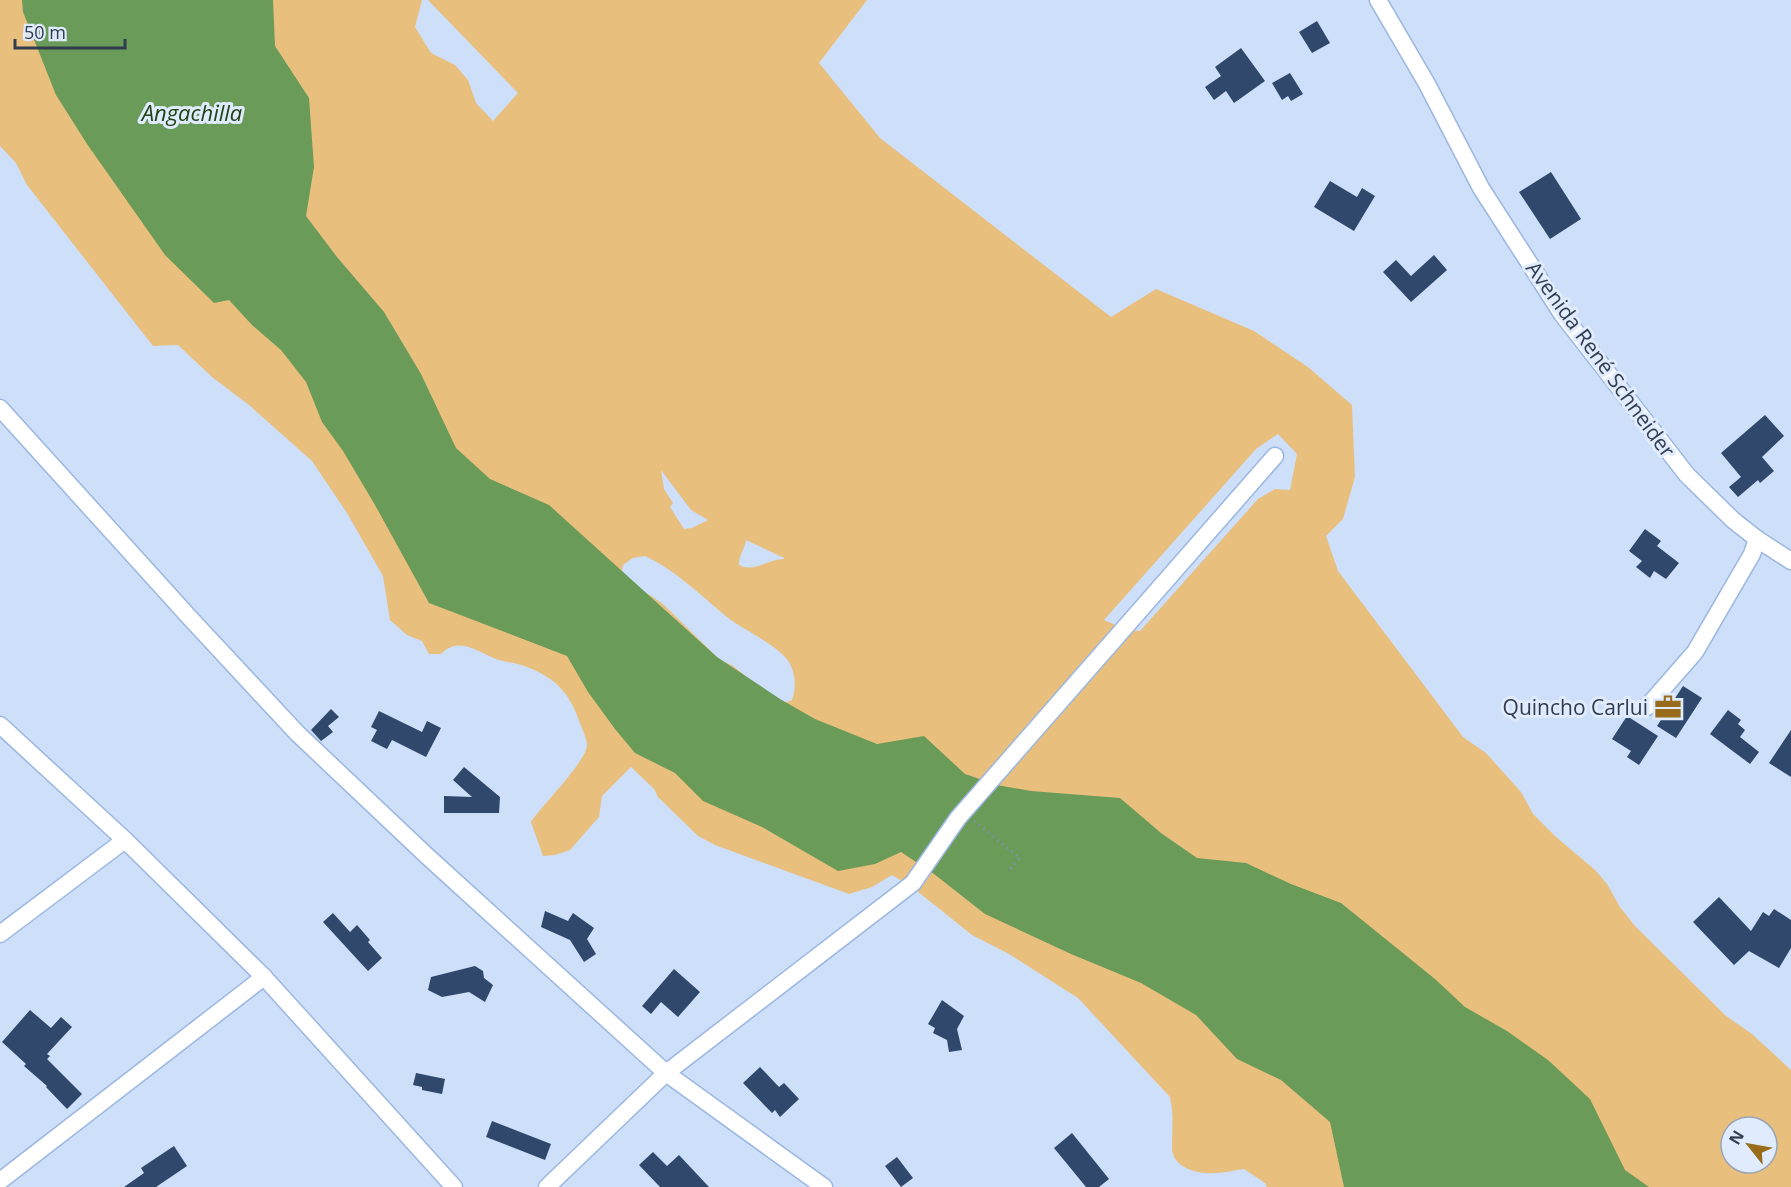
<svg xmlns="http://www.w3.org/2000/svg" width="1791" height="1187" viewBox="0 0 1791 1187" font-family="'Open Sans',sans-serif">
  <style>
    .green { fill: #e9bf7e; fill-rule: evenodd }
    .water { fill: #6a9b59 }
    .building { fill: #2f486b }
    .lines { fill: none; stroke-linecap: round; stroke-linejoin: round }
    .minor-casing { stroke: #9bb7e1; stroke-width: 19 }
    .path { stroke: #8391a8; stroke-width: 3; stroke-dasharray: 1.5 4.5; stroke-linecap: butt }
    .minor { stroke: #fff; stroke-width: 16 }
    .labels { text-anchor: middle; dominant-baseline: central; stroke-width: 6; stroke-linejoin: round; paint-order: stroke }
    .street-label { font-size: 21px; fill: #313c4e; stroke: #e0ecfd }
    .poi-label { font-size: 21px; fill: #313c4e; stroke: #e0ecfd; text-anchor: end }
    .water-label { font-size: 22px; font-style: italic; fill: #214213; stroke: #e0ecfd }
  </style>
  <rect width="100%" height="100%" fill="#cddff9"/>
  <path class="green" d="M0,0H422L415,27L431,53L455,65L468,80L476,103L493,121L518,93L428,0H867L819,63L880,138L1111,317L1156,289L1254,331L1308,367L1352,405L1355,477L1343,519L1326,536L1338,571L1463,737L1486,753L1521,792L1533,814L1555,836L1595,870L1607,884L1620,907L1635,926L1726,1016L1752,1034L1791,1070V1187H1267L1265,1183L1244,1169C1234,1170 1225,1173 1216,1173C1199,1175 1172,1168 1172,1148C1172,1131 1174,1114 1170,1097L1078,998L1009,954L972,935L912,887L892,875L872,887L849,894L715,845L698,836L658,797L654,789L631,767L602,796L599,817L570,850L555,855L543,856L531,822C542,805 587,761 587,745C587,739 582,729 580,723C569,691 554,676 521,665C514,663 506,662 499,660C478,653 460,635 441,654H429L422,641L407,635L390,620L383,576L347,513L312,461L249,405L212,377L178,345L153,346L27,185L16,163L0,146ZM1278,434L1297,454L1290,490L1275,489L1258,499L1140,631L1127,630L1104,620L1256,449ZM661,470L691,510L708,520L692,528L684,529L670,507L673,503L664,489ZM746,540L784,558V559C768,559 754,573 739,565C738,557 745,548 746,540ZM645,556C677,571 700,595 727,617C743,630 781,646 790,664C796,676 796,689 792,700L781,704L733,666L719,659L664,605L650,595L632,590L622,571L623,565L633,558ZM1731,1127H1767V1163H1731Z"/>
  <polygon class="water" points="22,0 273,0 275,46 309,98 314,167 306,216 337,257 384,312 421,374 456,448 490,479 549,505 717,657 780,699 815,719 877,744 924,736 965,774 997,785 1031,791 1120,798 1161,833 1197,858 1246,863 1291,884 1341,903 1435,979 1465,1007 1507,1031 1548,1060 1590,1099 1625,1170 1649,1187 1344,1187 1330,1122 1281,1080 1237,1059 1196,1015 1141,983 1071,954 985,914 934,874 901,852 875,864 838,871 762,827 703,801 675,773 635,753 615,729 588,692 567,656 429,603 375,505 343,451 322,422 306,382 281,350 252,325 229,300 214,303 165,255 87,144 56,95 23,12"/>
  <g class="building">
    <polygon points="1317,21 1330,43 1312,53 1299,32"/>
    <polygon points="1241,48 1265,81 1234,103 1226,91 1214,100 1205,87 1221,76 1215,67"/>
    <polygon points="1290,73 1303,94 1291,101 1288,96 1282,100 1272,83"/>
    <polygon points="1551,172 1581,219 1550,239 1519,192"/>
    <polygon points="1330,181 1357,197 1362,188 1375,196 1354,231 1314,207"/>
    <polygon points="1434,255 1447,270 1411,302 1383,272 1396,260 1411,276"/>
    <polygon points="1765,415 1784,436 1762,457 1774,471 1760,483 1758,480 1738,497 1729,487 1741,477 1721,453"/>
    <polygon points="1645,529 1661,541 1657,546 1679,563 1666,579 1654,571 1650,578 1636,567 1642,561 1629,551"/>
    <polygon points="1683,686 1702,698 1676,738 1657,726"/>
    <polygon points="331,709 339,717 328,726 333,732 321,741 311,730"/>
    <polygon points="1728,710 1741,720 1738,724 1745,730 1740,737 1759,752 1750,764 1710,734"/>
    <polygon points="379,711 422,732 427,721 441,728 426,757 392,740 387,749 371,741 377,730 371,727"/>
    <polygon points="1627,716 1658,736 1639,765 1627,757 1631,751 1612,739"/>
    <polygon points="1791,730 1791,777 1769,763"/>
    <polygon points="464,767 500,797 499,813 444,813 444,796 472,797 453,780"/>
    <polygon points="1719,897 1751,931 1763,912 1769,916 1774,909 1791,920 1791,948 1779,968 1749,951 1734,965 1693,922"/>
    <polygon points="545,911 568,921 573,913 594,928 587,939 596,954 584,962 570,940 541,927"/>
    <polygon points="333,913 350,932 357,925 370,940 368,942 382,958 368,971 323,922"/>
    <polygon points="475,966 483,971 484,978 493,985 485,1002 469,992 442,997 428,990 431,977"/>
    <polygon points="674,969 700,992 678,1017 661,1002 651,1014 642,1006"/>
    <polygon points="942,1000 964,1016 957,1029 962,1050 949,1052 947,1040 933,1033 935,1028 928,1024"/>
    <polygon points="30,1010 51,1028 61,1017 72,1027 47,1054 50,1056 47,1059 82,1094 67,1109 46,1087 47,1086 24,1066 26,1064 2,1042"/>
    <polygon points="760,1067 779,1087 784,1083 799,1099 780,1117 775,1110 772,1113 743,1083"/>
    <polygon points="416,1073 445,1079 442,1094 422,1090 422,1087 413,1085"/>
    <polygon points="492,1121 551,1144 545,1160 486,1137"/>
    <polygon points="1072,1133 1109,1179 1099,1187 1086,1187 1054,1148"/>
    <polygon points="174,1146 187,1166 156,1187 124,1187 144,1173 141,1168"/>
    <polygon points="653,1152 667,1166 679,1155 709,1187 660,1187 639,1165"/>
    <polygon points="897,1157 913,1178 901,1187 885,1166"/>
  </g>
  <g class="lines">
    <defs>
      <g id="minor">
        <polyline points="1378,0 1427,84 1481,188 1562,314 1687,475 1733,520 1757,539 1791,561"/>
        <polyline points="0,408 190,618 297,733 427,856 666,1073 824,1187"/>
        <polyline points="1647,707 1695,652 1752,554 1757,539"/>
        <polyline points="0,725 125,840 264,977 454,1187"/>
        <polyline points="0,934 125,840"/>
        <polyline points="0,1181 264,977"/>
        <polyline points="547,1187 666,1073 913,883 958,818 1275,456"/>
      </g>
    </defs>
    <use href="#minor" class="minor-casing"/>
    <polyline class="path" points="974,821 1020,858 1010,869"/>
    <use href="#minor" class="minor"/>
  </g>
  <defs>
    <symbol id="office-bare" viewBox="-9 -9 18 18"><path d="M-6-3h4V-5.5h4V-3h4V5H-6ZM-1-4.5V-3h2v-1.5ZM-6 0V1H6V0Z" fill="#986c1a" stroke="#e0ecfd" stroke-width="2.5" paint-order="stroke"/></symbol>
  </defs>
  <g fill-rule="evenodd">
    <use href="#office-bare" x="1649" y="688" width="38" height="38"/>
  </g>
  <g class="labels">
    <g class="street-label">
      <text transform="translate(1601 359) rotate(54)">Avenida René Schneider</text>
    </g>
    <g class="poi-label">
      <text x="1648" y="707">Quincho Carlui</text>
    </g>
    <g class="water-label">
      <text x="192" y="112">Angachilla</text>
    </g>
  </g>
  <g transform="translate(1749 1145) rotate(301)"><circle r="28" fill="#e0ecfd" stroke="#9aa6b7" stroke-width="1.5"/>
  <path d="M0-4.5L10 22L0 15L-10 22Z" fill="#986c1a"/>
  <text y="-9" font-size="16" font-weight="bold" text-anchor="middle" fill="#313c4e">N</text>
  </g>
  <path d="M15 39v9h110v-9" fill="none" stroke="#313c4e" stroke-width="3"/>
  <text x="24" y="39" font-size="18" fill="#313c4e" stroke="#e0ecfd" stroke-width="4.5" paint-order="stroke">50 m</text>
</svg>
